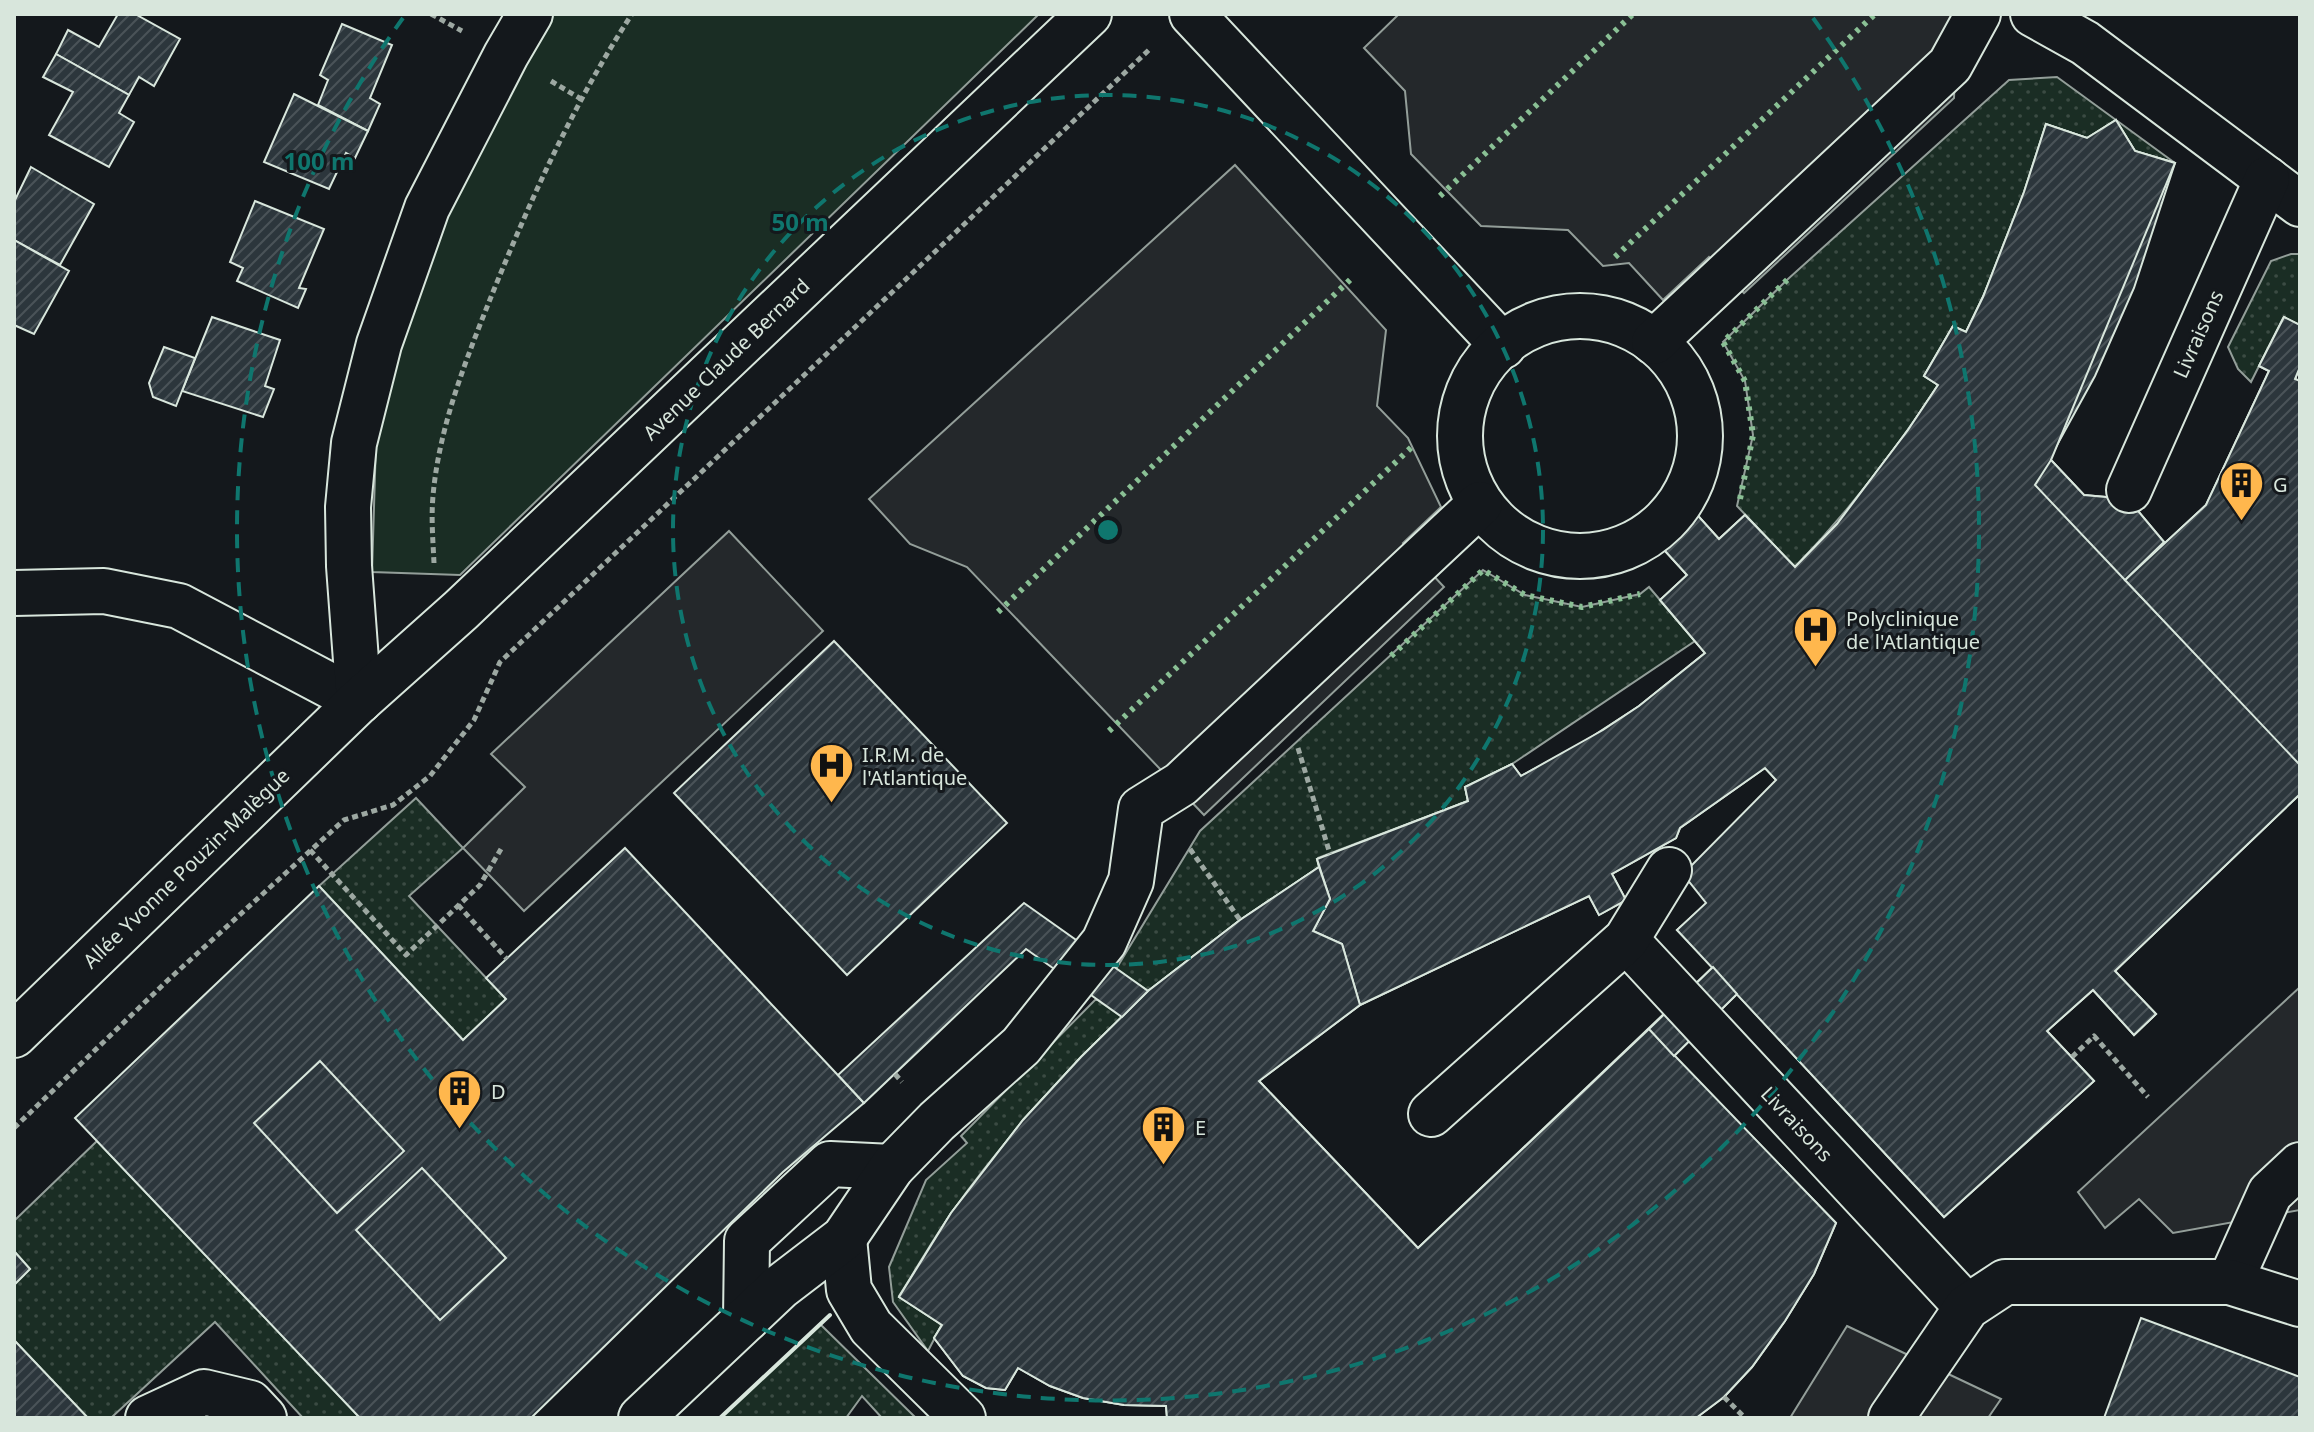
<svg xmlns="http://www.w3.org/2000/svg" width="2314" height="1432" viewBox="0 0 2314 1432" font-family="'Noto Sans',sans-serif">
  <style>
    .grass { fill: url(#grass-dots); stroke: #939e99; stroke-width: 2 }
    .green { fill: #1a2d24; stroke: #939e99; stroke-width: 2 }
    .parking { fill: #24282b; stroke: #939e99; stroke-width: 2 }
    .building { fill: url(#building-hatch); stroke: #d8e6dc; stroke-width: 2; fill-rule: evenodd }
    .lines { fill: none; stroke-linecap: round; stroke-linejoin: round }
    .minor-casing { stroke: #d8e6dc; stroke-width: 48 }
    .path { stroke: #9da8a2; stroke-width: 5; stroke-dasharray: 6 4; stroke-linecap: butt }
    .minor { stroke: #14181c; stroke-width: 44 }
    .hedge { stroke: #8ac095; stroke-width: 6; stroke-dasharray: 4 6; stroke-linecap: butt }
    .wall { stroke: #d8e6dc; stroke-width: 4 }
    .ring { fill: none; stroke: #0f766e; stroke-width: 4; stroke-dasharray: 14 10 }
    .labels { text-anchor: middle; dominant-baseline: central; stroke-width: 6; stroke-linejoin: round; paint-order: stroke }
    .street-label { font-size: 20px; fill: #d8e6dc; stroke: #14181c }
    .poi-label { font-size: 20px; fill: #d8e6dc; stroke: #14181c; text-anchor: start }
    .centre { fill: #0f766e; stroke: #14181c; stroke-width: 4 }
    .ring-label { font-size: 24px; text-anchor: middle; font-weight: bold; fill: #0f766e; stroke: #14181c; stroke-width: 6; stroke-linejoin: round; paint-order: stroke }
  </style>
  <defs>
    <pattern id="grass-dots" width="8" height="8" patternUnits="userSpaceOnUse" patternTransform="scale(2)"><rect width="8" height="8" fill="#1a2d24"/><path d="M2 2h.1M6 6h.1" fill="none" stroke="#3b4b43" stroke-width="1.8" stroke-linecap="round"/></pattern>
    <pattern id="building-hatch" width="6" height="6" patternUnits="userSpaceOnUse" patternTransform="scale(2)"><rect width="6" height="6" fill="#2c363c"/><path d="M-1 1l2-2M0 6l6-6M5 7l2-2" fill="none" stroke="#4a5358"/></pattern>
  </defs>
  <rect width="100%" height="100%" fill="#14181c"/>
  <g class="grass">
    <path d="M2057,77L2175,163L2135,151L2116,121L2087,138L2046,124C2026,195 1999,266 1966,332L1953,326L1924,376L1938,385C1896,450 1849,511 1795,567L1737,506L1753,435L1745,381L1723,342L1788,279L2009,80Z"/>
    <polygon points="2291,254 2300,254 2300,325 2283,318 2251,382 2238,369 2228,347 2271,261"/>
    <polygon points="1483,570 1525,595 1582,607 1640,594 1649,587 1695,641 1512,764 1465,787 1468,801 1318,858 1319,867 1240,920 1148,991 1116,969 1200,831"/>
    <polygon points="416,798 463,848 409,896 506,999 463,1040 319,886"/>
    <path d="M1096,999L1122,1017C1060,1077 1002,1142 952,1212C933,1239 917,1268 899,1296L943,1322L928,1351L893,1302L889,1267L926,1180L967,1143L961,1136Z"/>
    <polygon points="97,1141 360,1418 303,1418 215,1322 112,1417 88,1418 14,1340 14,1285 30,1269 14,1251 14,1221"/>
    <polygon points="820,1324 916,1418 882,1418 862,1396 846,1418 720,1418"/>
  </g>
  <polygon class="green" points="531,14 1039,14 460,575 372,572 379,344"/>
  <g class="parking">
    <polygon points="1399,14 1958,14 1954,98 1744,293 1709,257 1663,300 1629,263 1603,266 1568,230 1481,226 1411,154 1405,91 1364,48"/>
    <polygon points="1235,165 1386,330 1377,406 1408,438 1441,507 1403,543 1444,587 1204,815 967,567 910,544 869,499"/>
    <polygon points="729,531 823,631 524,911 463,848 525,787 491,754"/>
    <polygon points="2300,987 2300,1210 2173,1233 2139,1199 2105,1228 2078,1192"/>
    <polygon points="1847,1326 2001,1399 1988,1418 1790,1418"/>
  </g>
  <g class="building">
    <polygon points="118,14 135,14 180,39 154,86 139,77 129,95 56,54 68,30 99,47"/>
    <polygon points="342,24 392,45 370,98 380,104 368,131 318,105 328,80 320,75"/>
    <polygon points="56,54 129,95 119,113 134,122 109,167 49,135 73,92 43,77"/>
    <polygon points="294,94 368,131 355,158 346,153 329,189 264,162"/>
    <path d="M2116,120L2135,151L2175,163L2134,288L2095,376L2035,485L2125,580L2206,505L2269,371L2259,366L2284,317L2300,325V367L2295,379L2300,381V667L2244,606L2215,633L2224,643L2204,660L2300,763V797L2298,796L2115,971L2156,1014L2134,1035L2093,990L2047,1031L2094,1081L1944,1217L1737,994L1674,1056L1836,1223L1814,1274L1785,1321L1752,1367L1724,1397L1696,1418H1167L1166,1406L1124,1405L1083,1398L1050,1386L1018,1368L1005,1390L986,1388L963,1376L934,1338L942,1325L899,1297L951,1213L1023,1120L1081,1057L1148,991L1240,920L1319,867L1317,859L1468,801L1465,787L1512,764L1521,776L1579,745L1639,706L1705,653L1660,600L1687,575L1656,541L1691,508L1719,539L1745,515L1795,567L1837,524L1908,430L1938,385L1924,376L1953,326L1966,332L1983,297L2024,192L2046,124L2087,138ZM1765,768L1794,799L1756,835L1768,848L1677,930L1713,967L1418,1248L1259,1081L1360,1005L1589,896L1599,915L1626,900L1612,874L1676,838L1680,828Z"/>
    <polygon points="2116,120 2135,151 2175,163 2051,460 2084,495 2128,499 2164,542 2125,580 2300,763 2300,797 2298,796 2115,971 2156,1014 2134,1035 2093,990 2047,1031 2094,1081 1944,1217 1677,930 1706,903 1683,874 1776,780 1765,768 1680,828 1676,838 1612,874 1626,900 1599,915 1589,896 1360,1005 1342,944 1313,931 1330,899 1317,859 1468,801 1465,787 1512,764 1521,776 1603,730 1639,706 1705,653 1660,600 1687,575 1656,541 1691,508 1719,539 1745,515 1795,567 1837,524 1908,430 1938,385 1924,376 1953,326 1966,332 1983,297 2024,192 2046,124 2087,138"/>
    <polygon points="31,167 94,204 60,265 14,240 14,202"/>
    <polygon points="255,201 324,229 299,288 306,289 298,308 237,281 243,268 230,262"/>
    <polygon points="14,240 69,271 34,334 14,325"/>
    <polygon points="212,317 280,340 265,386 274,389 263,417 182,391"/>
    <polygon points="2284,317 2300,325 2300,367 2295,379 2300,381 2299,764 2125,580 2206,505 2269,371 2259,366"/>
    <polygon points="164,347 195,358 176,406 153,397 149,383"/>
    <polygon points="2051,460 2084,495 2128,499 2164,542 2125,580 2035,485"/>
    <polygon points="834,641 1007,823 847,975 674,793"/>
    <polygon points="625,848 864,1103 783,1172 531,1418 360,1418 75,1118 319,886 463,1040 506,999 486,978"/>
    <polygon points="1319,867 1330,899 1313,931 1342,944 1360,1005 1259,1081 1418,1248 1649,1029 1836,1223 1814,1274 1785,1321 1752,1367 1724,1397 1696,1418 1167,1418 1166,1406 1124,1405 1083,1398 1050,1386 1018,1368 1005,1390 986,1388 963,1376 934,1338 942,1325 899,1297 951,1213 1023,1120 1081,1057 1148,991 1240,920"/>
    <polygon points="1024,903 1148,991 1122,1017 1026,949 864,1103 838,1075"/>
    <polygon points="1713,967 1737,994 1674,1056 1649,1029"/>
    <polygon points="320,1061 404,1151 337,1213 254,1123"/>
    <polygon points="422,1168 506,1258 440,1320 356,1230"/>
    <polygon points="14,1251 30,1269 14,1285"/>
    <polygon points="2141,1318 2300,1377 2300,1418 2104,1418"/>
    <polygon points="14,1340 88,1418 14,1418"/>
  </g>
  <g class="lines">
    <defs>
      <g id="minor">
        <polyline points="1192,14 1503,346"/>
        <polyline points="2033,14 2085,43 2300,204"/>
        <circle cx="1580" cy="436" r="120"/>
        <polyline points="1654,342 1950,65 1978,14"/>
        <polyline points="2129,490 2267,179"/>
        <polyline points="14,593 104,591 179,606 359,701"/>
        <polyline points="359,701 349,566 348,507 354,443 379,344 427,208 506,55 530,14"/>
        <polyline points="1626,940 1967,1307"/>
        <polyline points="14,1035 359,701 461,610 1089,14"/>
        <polyline points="1431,1114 1626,940 1669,870"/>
        <polyline points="844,1238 849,1290 871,1327 963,1418"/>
        <polyline points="2230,1282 2270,1193 2300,1165"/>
        <polyline points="746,1319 747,1241 830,1164 892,1167"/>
        <polyline points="148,1418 204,1392 250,1403 264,1418"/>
        <polyline points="641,1418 780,1287 844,1238 892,1167 937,1121 1021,1046 1104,942 1131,881 1141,809 1181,784 1480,504"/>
        <polyline points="1891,1418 1967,1307 2005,1282 2230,1282 2300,1304"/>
      </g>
    </defs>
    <use href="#minor" class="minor-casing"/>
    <g class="path">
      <polyline points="431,14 462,31"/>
      <polyline points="551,81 581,99"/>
      <polyline points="1669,518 1675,524"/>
      <path d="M434,563C433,541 431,519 433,496C439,426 467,357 493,292C532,196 575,101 632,14"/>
      <polyline points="1298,748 1330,854"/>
      <polyline points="1190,849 1240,920"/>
      <polyline points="310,850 406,955 480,885 501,849"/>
      <polyline points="458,905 507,959"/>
      <polyline points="2072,1057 2094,1036 2148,1097"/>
      <polyline points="895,1074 902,1082"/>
      <polyline points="14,1128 167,981 344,820 393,805 430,776 474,720 500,662 1151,48"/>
      <polyline points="1724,1397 1745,1418"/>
    </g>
    <use href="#minor" class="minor"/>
    <g class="hedge">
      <polyline points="1440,196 1633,14"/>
      <polyline points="1615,257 1875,14"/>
      <polyline points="1740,499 1753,435 1745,381 1723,342 1788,279"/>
      <polyline points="998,612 1352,278"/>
      <polyline points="1391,656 1483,570 1525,595 1582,607 1640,594"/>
      <polyline points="1109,731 1415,444"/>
    </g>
    <polyline class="wall" points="720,1418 830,1315"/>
  </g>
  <g class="ring">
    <circle cx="1108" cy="530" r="435"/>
    <path d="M1813 18A871 871 0 1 1 403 18"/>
  </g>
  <defs>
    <symbol id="building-pin" viewBox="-11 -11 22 30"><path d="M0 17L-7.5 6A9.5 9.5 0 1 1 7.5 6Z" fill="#ffb74d" stroke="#14181c"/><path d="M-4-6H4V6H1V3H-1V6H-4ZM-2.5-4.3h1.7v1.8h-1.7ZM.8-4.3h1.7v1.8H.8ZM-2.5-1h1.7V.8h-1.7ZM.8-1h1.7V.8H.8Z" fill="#111"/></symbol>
    <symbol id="hospital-pin" viewBox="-11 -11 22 30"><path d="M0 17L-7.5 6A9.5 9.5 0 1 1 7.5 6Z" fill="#ffb74d" stroke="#14181c"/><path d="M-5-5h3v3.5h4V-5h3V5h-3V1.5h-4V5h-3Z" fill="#111"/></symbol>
  </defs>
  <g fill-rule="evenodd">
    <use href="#building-pin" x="2216" y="458" width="51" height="69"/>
    <use href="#hospital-pin" x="1790" y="604" width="51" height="69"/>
    <use href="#hospital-pin" x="806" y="740" width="51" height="69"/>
    <use href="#building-pin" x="434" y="1066" width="51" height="69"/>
    <use href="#building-pin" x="1138" y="1102" width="51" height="69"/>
  </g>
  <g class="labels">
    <g class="street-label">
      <text transform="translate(2198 334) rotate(-66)">Livraisons</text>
      <text transform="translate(726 359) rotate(-44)">Avenue Claude Bernard</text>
      <text transform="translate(186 868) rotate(-44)">Allée Yvonne Pouzin-Malègue</text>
      <text transform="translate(1797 1124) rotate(47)">Livraisons</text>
    </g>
    <g class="poi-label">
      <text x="2273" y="484">G</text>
      <text x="1846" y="618">Polyclinique<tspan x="1846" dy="23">de l'Atlantique</tspan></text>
      <text x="862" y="754">I.R.M. de<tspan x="862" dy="23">l'Atlantique</tspan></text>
      <text x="491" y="1091">D</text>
      <text x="1195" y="1127">E</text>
    </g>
  </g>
  <circle cx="1108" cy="530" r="12" class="centre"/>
  <g class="ring-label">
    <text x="319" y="170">100 m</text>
    <text x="800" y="231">50 m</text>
  </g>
  <rect width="2314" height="1432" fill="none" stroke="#d8e6dc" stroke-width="32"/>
</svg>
